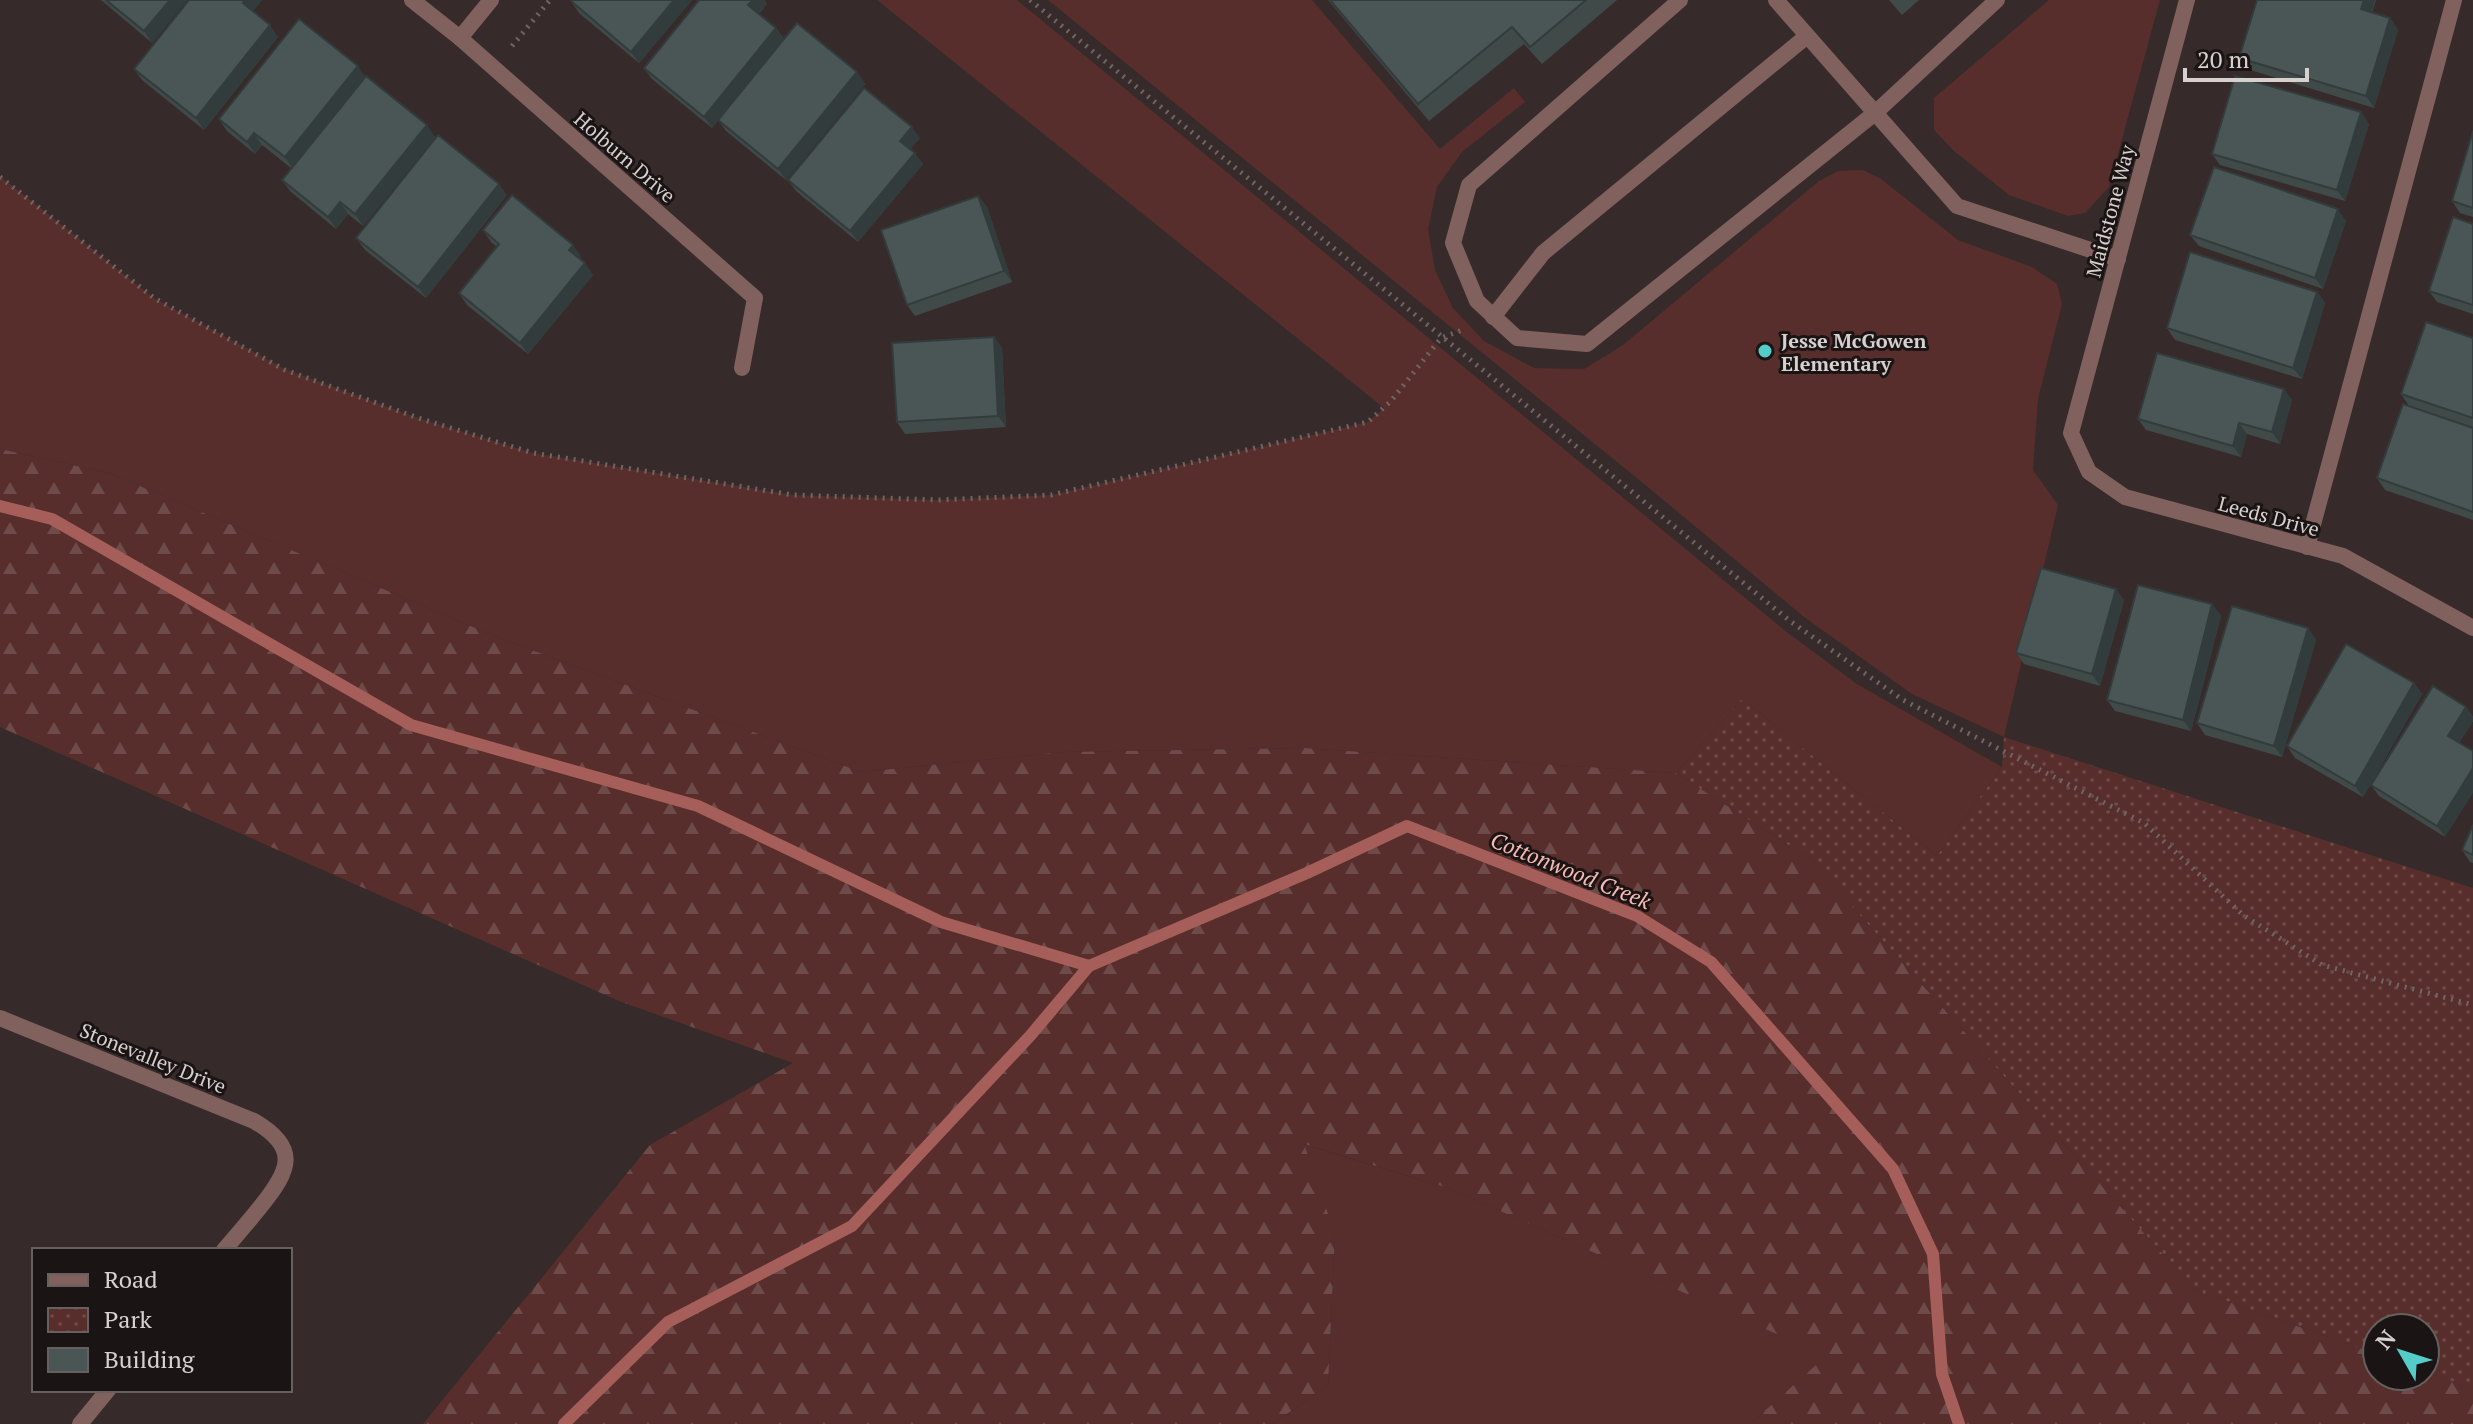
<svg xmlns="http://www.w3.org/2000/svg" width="2473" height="1424" viewBox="0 0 2473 1424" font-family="'PT Serif',serif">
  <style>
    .grass { fill: #572e2b }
    .forest { fill: url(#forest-firs) }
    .park { fill: url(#park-dots) }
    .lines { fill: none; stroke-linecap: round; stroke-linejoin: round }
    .stream { stroke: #a65e5a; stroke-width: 12 }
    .path { stroke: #6e6564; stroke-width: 5; stroke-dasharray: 2 6; stroke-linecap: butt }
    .lane { stroke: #81615e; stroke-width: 16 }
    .street { stroke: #81615e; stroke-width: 16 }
    .wall { fill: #3f4a49 }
    .shaded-wall { fill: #333c3c }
    .building { fill: #495655; stroke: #333c3c; stroke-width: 2 }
    .poi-dot { fill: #54cdc8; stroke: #1a1514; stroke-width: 3 }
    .labels { text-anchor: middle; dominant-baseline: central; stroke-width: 6; stroke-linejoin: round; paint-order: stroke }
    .street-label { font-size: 20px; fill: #d7d0cf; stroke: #1a1514 }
    .poi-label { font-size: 20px; font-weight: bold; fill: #d7d0cf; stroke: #1a1514; text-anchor: start }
    .water-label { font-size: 22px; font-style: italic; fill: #f8b9b4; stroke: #1a1514 }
  </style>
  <defs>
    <pattern id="forest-firs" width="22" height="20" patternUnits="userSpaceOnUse" patternTransform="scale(2)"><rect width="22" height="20" fill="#572e2b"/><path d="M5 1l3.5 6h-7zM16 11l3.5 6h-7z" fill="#6e4b49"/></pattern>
    <pattern id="park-dots" width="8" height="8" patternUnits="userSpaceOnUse" patternTransform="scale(2)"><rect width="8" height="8" fill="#572e2b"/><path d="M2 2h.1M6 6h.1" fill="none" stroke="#6e4b49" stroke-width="1.8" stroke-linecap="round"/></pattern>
  </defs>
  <rect width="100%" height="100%" fill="#362b2a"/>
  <g class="grass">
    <polygon points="877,0 1017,0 1788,633 1857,684 2002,767 1937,856 1742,699 1676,773 1303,748 1063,752 861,772 499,638 109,473 0,449 0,176 154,298 285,369 418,418 533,453 793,495 938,500 1051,495 1368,422 1384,408"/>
    <polygon points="1048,0 1312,0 1440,149 1514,88 1525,102 1462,152 1437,187 1428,229 1435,270 1453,308 1484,341 1534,368 1584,369 1623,345 1819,181 1838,171 1863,170 1881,179 1958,240 2032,267 2057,284 2062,304 2038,399 2033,470 2058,505 2004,737 1912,694 1804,617 1649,488"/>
    <polygon points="2049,0 2160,0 2109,187 2085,213 2068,216 2009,195 1954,151 1934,130 1934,98"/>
    <polygon points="1303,1144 1451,1189 1827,1356 1750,1424 1272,1424 1328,1386 1335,1234"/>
  </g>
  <polygon class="forest" points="0,449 109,473 499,638 861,772 1063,752 1303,748 1676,773 1809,858 2195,1290 2377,1354 2377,1376 2425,1376 2425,1371 2473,1389 2473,1424 1750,1424 1826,1356 1451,1189 1304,1144 1335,1234 1328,1386 1272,1424 423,1424 650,1145 793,1063 619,1001 0,727"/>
  <polygon class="park" points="1742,699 1937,856 2002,767 2004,737 2473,888 2473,1389 2425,1371 2425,1328 2377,1328 2377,1354 2195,1290 1809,858 1676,773"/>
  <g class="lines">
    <g class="stream">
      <polyline points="0,506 52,519 411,725 698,806 941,922 1089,966"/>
      <polyline points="564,1424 668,1322 852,1226 1030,1036 1089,966 1307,873 1407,826 1637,916 1711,962 1893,1169 1933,1254 1942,1374 1959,1424"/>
    </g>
    <g class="path">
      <polyline points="1030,0 1790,621 1903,700 2144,823 2243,915 2322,965 2473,1005"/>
      <polyline points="512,46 550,0"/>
      <polyline points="0,177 154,298 285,370 418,418 533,453 793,495 938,500 1051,495 1368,422 1391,401 1441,338 1465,329"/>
    </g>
    <g class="lane">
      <polyline points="1680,0 1469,185 1453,243 1477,301 1517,338 1587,344 1875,113 1997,0"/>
      <polyline points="1776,0 1957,206 2118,259"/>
      <polyline points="1493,317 1543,253 1807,36"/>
      <polyline points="2307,547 2454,0"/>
    </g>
    <g class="street">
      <polyline points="412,0 460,38 755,298 742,368"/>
      <polyline points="2187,0 2071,433 2089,472 2125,497 2343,556 2473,628"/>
      <polyline points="460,38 491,0"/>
      <path d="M0,1018L254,1121C300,1148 290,1170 261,1206C249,1221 237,1235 224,1250"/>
      <polyline points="80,1424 108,1390"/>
    </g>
  </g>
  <g class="wall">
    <polygon points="101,0 187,0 152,43"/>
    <polygon points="262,0 253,11 278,37 204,130 142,80 134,69"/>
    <polygon points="572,0 692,0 639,63 579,13 571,1"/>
    <polygon points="1328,0 1617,0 1542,64 1524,44 1429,121"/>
    <polygon points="1889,0 1919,0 1902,15"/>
    <polygon points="2257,0 2376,0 2372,13 2390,18 2398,30 2374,108 2247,69 2239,58"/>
    <polygon points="767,4 759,14 776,28 784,39 857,72 865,84 786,180 726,131 718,120 712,128 652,79 644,68"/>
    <polygon points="365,76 435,137 363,226 348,214 336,229 290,191 282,180 291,168 262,145 255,154 227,131 219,119"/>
    <polygon points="2361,112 2369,124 2345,201 2220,165 2212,154"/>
    <polygon points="2473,131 2473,217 2460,213 2452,201"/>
    <polygon points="920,138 910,149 923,164 858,242 796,191 788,180"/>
    <polygon points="507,195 426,298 365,250 356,238"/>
    <polygon points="978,196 987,207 1012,282 915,316 907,305"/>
    <polygon points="2346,221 2323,289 2199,246 2190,235"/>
    <polygon points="2473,224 2473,314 2437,302 2429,291"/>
    <polygon points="483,230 581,256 579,258 593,275 528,354 467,305 459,293 497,247 491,242"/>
    <polygon points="2317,292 2325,303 2302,379 2175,340 2167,328"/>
    <polygon points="994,337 1002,348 1006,427 905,434 897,422"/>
    <polygon points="2473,338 2473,427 2409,406 2401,394"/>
    <polygon points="2284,389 2292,400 2280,444 2247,434 2241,457 2146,430 2138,419"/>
    <polygon points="2473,428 2473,520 2385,490 2377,478"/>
    <polygon points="2124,600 2100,686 2024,664 2016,653"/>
    <polygon points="2212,604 2221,616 2191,731 2115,711 2107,700"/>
    <polygon points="2308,628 2316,640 2282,757 2205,735 2197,723"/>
    <polygon points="2414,683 2422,694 2363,797 2295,758 2287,746"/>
    <polygon points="2466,707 2473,717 2473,721 2459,743 2445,837 2379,796 2371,785"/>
    <polygon points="2473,825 2473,863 2470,862 2462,850"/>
  </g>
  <g class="shaded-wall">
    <polygon points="170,0 187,0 152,43 144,31"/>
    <polygon points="245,0 262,0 251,14 243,3"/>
    <polygon points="674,0 692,0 639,63 631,52"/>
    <polygon points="753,0 765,0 767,4 756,17 748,5"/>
    <polygon points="2364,0 2375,0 2369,21 2361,9"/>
    <polygon points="2390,18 2398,30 2374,108 2366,96"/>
    <polygon points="270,25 278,37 204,130 196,118"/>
    <polygon points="776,28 784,40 712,128 704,117"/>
    <polygon points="358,66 366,78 293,169 285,157"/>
    <polygon points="857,72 865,84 786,180 778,169"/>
    <polygon points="2361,112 2369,124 2345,201 2337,190"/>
    <polygon points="427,125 435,137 363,226 355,214"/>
    <polygon points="912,127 920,138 908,152 900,141"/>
    <polygon points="254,133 262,145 255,154 247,142"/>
    <polygon points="915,153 923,164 858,242 850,231"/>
    <polygon points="499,184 507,195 426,298 418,287"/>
    <polygon points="978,196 987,207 1012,282 1004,271"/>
    <polygon points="340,202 348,214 336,229 328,217"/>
    <polygon points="2338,209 2346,221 2323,289 2315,278"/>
    <polygon points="573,245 581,256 577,261 569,250"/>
    <polygon points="585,263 593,275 528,354 520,343"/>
    <polygon points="2317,292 2325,303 2302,379 2293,368"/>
    <polygon points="994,337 1002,348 1006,427 998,416"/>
    <polygon points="2284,389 2292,400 2280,444 2272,432"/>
    <polygon points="2239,423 2247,434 2241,457 2233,446"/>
    <polygon points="2116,589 2124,600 2100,686 2092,674"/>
    <polygon points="2212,604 2221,616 2191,731 2183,720"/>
    <polygon points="2308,628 2316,640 2282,757 2274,746"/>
    <polygon points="2414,683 2422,694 2363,797 2355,786"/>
    <polygon points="2466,707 2473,717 2473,721 2456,747 2448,736"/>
    <polygon points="2473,768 2473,793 2445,837 2437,826"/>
  </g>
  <g class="building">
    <polygon points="106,0 170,0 144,31"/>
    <polygon points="189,0 245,0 243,3 270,25 196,118 134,69"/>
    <polygon points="572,0 674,0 631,52 571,1"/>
    <polygon points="699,0 753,0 748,5 776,28 704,117 644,68"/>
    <polygon points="1330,0 1586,0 1530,47 1512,27 1418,104"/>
    <polygon points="2257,0 2364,0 2361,9 2390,18 2366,96 2239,58"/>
    <polygon points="299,19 358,66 285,157 254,133 247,142 219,119"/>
    <polygon points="797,23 857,72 778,169 718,120"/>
    <polygon points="366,76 427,125 355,214 340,202 328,217 282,180"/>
    <polygon points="2235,76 2361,112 2337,190 2212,154"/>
    <polygon points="864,88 912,127 900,141 915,153 850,231 788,180"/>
    <polygon points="2473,131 2473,208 2452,201"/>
    <polygon points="438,135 499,184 418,287 356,238"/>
    <polygon points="2214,167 2338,209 2315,278 2190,235"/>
    <polygon points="512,195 573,245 569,250 585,263 520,343 459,293 499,244 483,230"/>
    <polygon points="978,196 1004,271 907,305 881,230"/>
    <polygon points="2453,217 2473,224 2473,305 2429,291"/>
    <polygon points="2190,252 2317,292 2293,368 2167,328"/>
    <polygon points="2426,322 2473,338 2473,418 2401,394"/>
    <polygon points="994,337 998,416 897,422 892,343"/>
    <polygon points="2157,353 2284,389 2272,432 2239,423 2233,446 2138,419"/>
    <polygon points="2403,404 2473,428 2473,512 2377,478"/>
    <polygon points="2041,568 2116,589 2092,674 2016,653"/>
    <polygon points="2138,585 2212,604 2183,720 2107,700"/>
    <polygon points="2232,606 2308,628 2274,746 2197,723"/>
    <polygon points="2346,644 2414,683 2355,786 2287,746"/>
    <polygon points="2433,686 2466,707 2448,736 2473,751 2473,768 2437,826 2371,785"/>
    <polygon points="2473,825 2473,855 2462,850"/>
  </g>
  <circle class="poi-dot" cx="1765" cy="351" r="8"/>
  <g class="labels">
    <g class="street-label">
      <text transform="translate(625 157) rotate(41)">Holburn Drive</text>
      <text transform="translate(2110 211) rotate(-75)">Maidstone Way</text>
      <text transform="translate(2269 516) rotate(15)">Leeds Drive</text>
      <text transform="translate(153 1058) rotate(22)">Stonevalley Drive</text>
    </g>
    <g class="poi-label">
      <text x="1781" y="340">Jesse McGowen<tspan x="1781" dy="23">Elementary</tspan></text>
    </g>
    <g class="water-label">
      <text transform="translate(1571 870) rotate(22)">Cottonwood Creek</text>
    </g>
  </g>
  <rect x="32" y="1248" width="260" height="144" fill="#1a1514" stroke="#66605f" stroke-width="2"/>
  <rect x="48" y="1274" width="40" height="12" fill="#81615e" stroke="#66605f" stroke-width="2"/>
  <text x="104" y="1288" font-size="24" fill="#d7d0cf">Road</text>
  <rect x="48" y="1308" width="40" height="24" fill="url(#park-dots)" stroke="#66605f" stroke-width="2"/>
  <text x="104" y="1328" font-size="24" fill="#d7d0cf">Park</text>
  <rect x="48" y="1348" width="40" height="24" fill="#495655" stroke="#66605f" stroke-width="2"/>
  <text x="104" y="1368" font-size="24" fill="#d7d0cf">Building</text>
  <g transform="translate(2401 1352) rotate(309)"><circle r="38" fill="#1a1514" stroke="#66605f" stroke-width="2"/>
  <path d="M0-6L14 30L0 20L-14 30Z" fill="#54cdc8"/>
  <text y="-12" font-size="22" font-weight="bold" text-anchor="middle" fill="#d7d0cf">N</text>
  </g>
  <path d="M2185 68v12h122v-12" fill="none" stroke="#d7d0cf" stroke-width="4"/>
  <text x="2197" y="68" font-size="24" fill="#d7d0cf" stroke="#1a1514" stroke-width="6" paint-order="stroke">20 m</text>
</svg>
